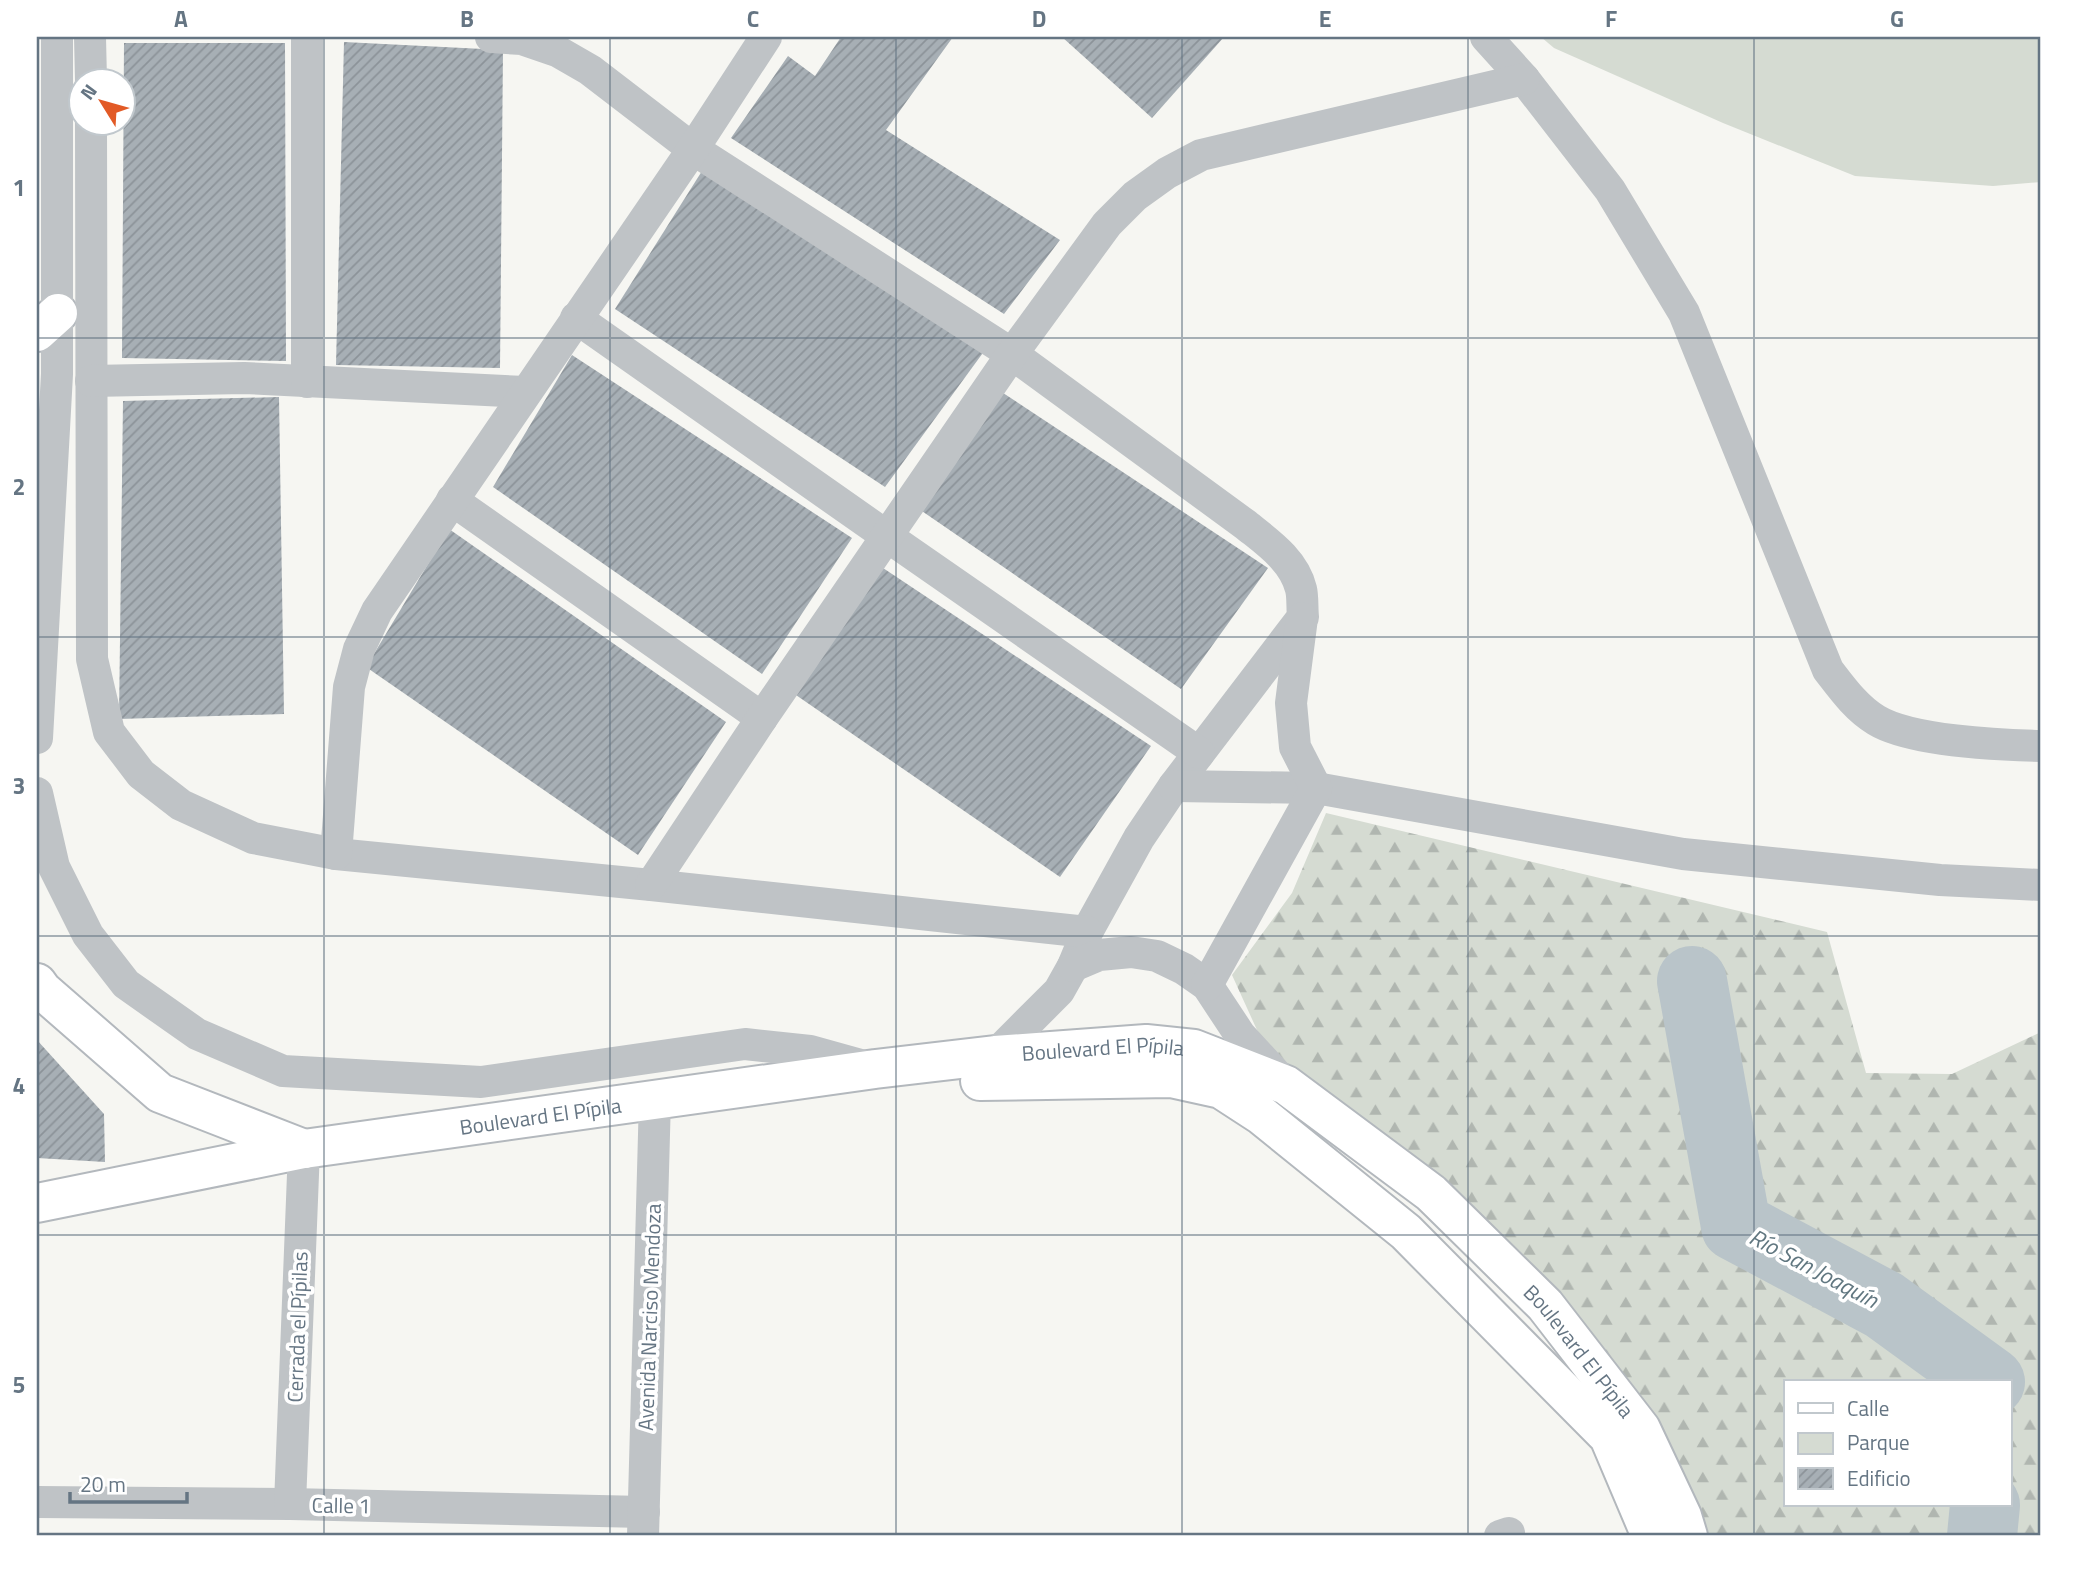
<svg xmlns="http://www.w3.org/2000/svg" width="2078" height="1573" viewBox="0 0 2078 1573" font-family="'Titillium Web',sans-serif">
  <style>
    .green { fill: #d5dbd2 }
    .forest { fill: url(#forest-firs); fill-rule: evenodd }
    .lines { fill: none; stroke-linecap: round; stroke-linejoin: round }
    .river { stroke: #b9c4c9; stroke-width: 70 }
    .building { fill: url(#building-hatch) }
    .secondary-casing { stroke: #b3b8bd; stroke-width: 42 }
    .street { stroke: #bfc3c6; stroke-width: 32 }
    .secondary { stroke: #fff; stroke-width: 38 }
    .grid { fill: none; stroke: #657583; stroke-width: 2; stroke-opacity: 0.55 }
    .labels { text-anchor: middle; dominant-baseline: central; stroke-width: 7; stroke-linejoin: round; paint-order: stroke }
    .street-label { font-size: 21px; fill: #657583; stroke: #fff }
    .water-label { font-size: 23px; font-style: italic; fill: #617780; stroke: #fff }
    .neatline { fill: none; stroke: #657583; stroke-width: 2.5 }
    .grid-label { font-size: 23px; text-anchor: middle; font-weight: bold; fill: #657583 }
  </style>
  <defs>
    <pattern id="forest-firs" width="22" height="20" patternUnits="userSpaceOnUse" patternTransform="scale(1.75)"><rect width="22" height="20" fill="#d5dbd2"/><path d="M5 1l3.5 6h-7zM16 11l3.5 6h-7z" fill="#b0b6b0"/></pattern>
    <pattern id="building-hatch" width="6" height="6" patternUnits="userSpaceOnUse" patternTransform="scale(1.75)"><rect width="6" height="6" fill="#a7afb5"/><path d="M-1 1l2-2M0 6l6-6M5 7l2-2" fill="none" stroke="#8c9399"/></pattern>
  </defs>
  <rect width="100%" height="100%" fill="#f6f6f2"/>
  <polygon class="green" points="1541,37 2041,37 2041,182 1993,186 1855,176 1723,123 1554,48"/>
  <path class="forest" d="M1326,813L1827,932L1866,1073L1952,1074L2041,1032V1536H1699L1665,1449L1311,1085L1262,1041L1232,975L1292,893ZM1786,1382H2010V1505H1786Z"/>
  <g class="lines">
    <g class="river">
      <polyline points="1692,981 1736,1226 1884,1305 1990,1382"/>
      <polyline points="1982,1536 1985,1505"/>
    </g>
  </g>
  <g class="building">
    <polygon points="841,37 953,37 886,130 1060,240 1004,314 731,138 788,56 815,76"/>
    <polygon points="1062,37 1224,37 1152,118"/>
    <polygon points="344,42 503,50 500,368 336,365"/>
    <polygon points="124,43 285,43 286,361 122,358"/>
    <polygon points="702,171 985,350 885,487 615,309"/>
    <polygon points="572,355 852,538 762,674 493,487"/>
    <polygon points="997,389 1268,568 1181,689 916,507"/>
    <polygon points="279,397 284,714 119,719 123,401"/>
    <polygon points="449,529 726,722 638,855 366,667"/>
    <polygon points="880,566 1151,746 1060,877 793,693"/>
    <polygon points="37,1040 104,1114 105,1162 37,1158"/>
  </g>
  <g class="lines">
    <defs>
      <g id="secondary">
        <polyline points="37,332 58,313"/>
        <polyline points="37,983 42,990 160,1093 304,1149"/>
        <polyline points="980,1081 1171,1078 1221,1089 1261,1115 1406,1232 1609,1437 1651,1536"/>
        <path id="s1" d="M37,1203L304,1149L875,1069L995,1055L1146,1044L1194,1049L1286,1085L1431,1193L1545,1305L1641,1429L1682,1516L1688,1536"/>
      </g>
    </defs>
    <use href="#secondary" class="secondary-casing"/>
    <g class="street">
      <polyline points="90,37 91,80"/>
      <path d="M491,37L522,39L557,51L590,70L693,149L1012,354L1246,525C1267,542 1294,560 1301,589C1303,597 1302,608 1303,617L1174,786L1139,838L1087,932L1073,966L1059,991L995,1055L997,1068"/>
      <path d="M1486,37L1524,79L1610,190L1684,313L1828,670C1842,688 1856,708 1876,720C1910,741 2000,745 2041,746"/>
      <polyline points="91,122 92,659 109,732 141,774 181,805 253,838 336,854 651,885 1087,932"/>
      <polyline points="576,318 888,537 1199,753"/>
      <polyline points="91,381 244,378 525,392"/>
      <polyline points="307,382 307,37"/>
      <polyline points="452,500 762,718"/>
      <polyline points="37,738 57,374 57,37"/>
      <polyline points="1174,786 1316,788 1683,854 1940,880 2041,885"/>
      <polyline points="37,793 54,867 88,935 126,984 197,1034 283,1071 481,1082 745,1044 810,1051 871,1068"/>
      <polyline points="336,854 349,687 359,649 377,611 693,149 766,37"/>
      <polyline points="651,885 762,718 1012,354 1107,224 1135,196 1167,173 1201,155 1524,79"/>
      <polyline points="1073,966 1099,955 1131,952 1157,956 1184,969 1207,985 1240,1035 1286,1085"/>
      <polyline points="1207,985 1316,788 1295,747 1291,703 1302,618"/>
      <polyline points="37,1502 290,1504 644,1512"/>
      <polyline points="290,1504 304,1149"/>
      <polyline points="643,1536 655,1098"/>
      <polyline points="1500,1536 1509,1533"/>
    </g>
    <use href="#secondary" class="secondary"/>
  </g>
  <path class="grid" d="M324,37V1536M610,37V1536M896,37V1536M1182,37V1536M1468,37V1536M1754,37V1536M37,338H2041M37,637H2041M37,936H2041M37,1235H2041"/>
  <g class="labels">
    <g class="street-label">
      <text stroke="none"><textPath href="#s1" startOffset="1078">Boulevard El Pípila</textPath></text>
      <text stroke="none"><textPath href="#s1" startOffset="511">Boulevard El Pípila</textPath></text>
      <text transform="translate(649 1317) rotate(-88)">Avenida Narciso Mendoza</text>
      <text transform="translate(297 1327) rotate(-88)">Cerrada el Pípilas</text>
      <text stroke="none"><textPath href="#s1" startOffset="1666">Boulevard El Pípila</textPath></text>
      <text transform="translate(341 1505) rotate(1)">Calle 1</text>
    </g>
    <g class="water-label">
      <text transform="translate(1814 1268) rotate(28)">Río San Joaquín</text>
    </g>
  </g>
  <rect width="2078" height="1573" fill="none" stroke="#ffffff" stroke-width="77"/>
  <rect x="1784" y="1380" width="228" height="126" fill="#ffffff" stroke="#c1c8cd" stroke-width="2"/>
  <rect x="1798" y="1403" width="35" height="10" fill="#ffffff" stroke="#c1c8cd" stroke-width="2"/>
  <text x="1847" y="1416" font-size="21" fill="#657583">Calle</text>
  <rect x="1798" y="1433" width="35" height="21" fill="#d5dbd2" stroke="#c1c8cd" stroke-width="2"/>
  <text x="1847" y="1450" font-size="21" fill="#657583">Parque</text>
  <rect x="1798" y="1468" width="35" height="21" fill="url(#building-hatch)" stroke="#c1c8cd" stroke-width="2"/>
  <text x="1847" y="1486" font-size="21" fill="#657583">Edificio</text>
  <g transform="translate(102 102) rotate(307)"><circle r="33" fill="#ffffff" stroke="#c1c8cd" stroke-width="2"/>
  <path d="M0-5L12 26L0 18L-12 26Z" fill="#e25a26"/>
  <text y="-10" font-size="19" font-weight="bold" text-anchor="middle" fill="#657583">N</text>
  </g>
  <path d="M70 1492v10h117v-10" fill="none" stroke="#657583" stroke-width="3.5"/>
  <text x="80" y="1492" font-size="21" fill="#657583" stroke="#ffffff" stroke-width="5" paint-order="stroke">20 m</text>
  <rect x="38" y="38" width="2001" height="1496" class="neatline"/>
  <g class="grid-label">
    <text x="181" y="27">A</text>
    <text x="467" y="27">B</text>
    <text x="753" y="27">C</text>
    <text x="1039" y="27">D</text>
    <text x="1325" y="27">E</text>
    <text x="1611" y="27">F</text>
    <text x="1897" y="27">G</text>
    <text x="19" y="196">1</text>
    <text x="19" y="495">2</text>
    <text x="19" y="794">3</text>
    <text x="19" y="1094">4</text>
    <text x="19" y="1393">5</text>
  </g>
</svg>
